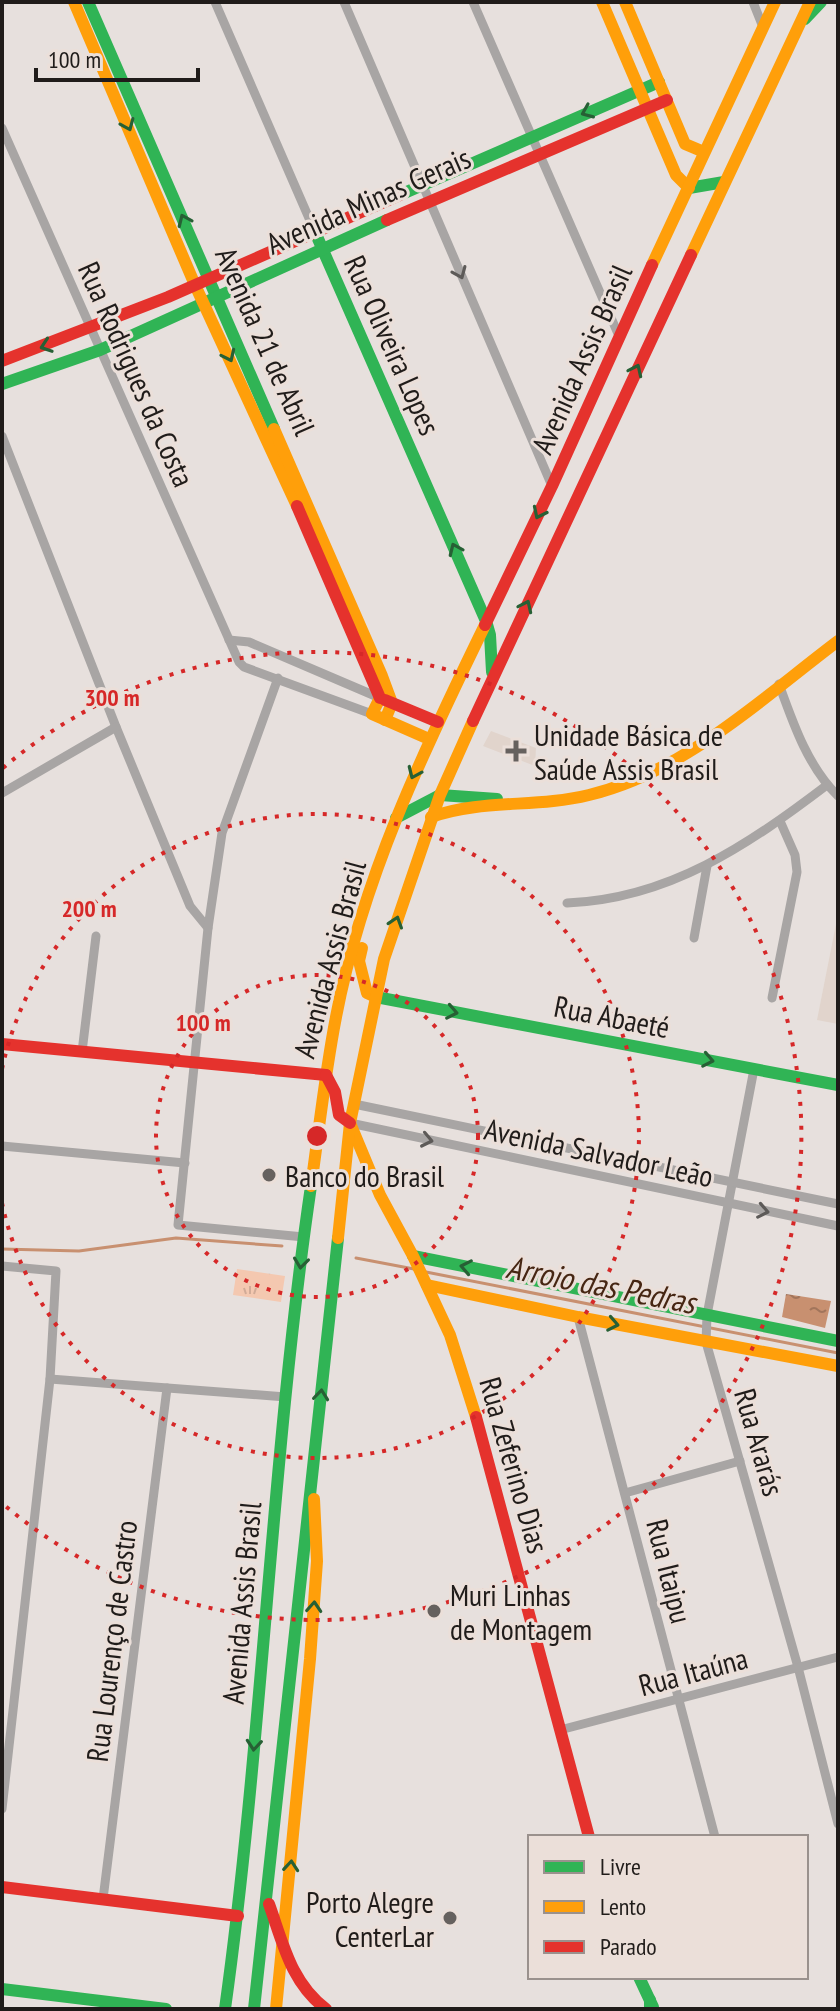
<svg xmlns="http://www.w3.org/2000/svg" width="840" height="2011" viewBox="0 0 840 2011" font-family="'PT Sans Narrow',sans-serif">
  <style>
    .built { fill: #e1d4cc }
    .grass { fill: url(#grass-tufts) }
    .water { fill: url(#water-ripples) }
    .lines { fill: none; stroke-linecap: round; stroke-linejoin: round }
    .stream { stroke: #c89070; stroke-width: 3 }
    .street { stroke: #a8a5a4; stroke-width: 9 }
    .fast { stroke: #30b455; stroke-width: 12 }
    .slow { stroke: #ff9f0a; stroke-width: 12 }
    .jam { stroke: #e5322d; stroke-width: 12 }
    .oneway { stroke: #276035 }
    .oneway2 { stroke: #5d5a58 }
    .ring { fill: none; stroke: #d62828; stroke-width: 4; stroke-dasharray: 4 8 }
    .poi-dot { fill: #66615e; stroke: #ebdfd9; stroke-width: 3 }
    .labels { text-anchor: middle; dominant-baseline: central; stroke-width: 6; stroke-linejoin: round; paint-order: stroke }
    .street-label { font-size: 30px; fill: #201c1a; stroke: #ebdfd9 }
    .poi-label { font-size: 30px; fill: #201c1a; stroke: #ebdfd9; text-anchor: start }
    .water-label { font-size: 32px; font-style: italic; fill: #462613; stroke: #ebdfd9 }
    .centre { fill: #d62828; stroke: #ebdfd9; stroke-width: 4 }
    .ring-label { font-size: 24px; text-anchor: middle; font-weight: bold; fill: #d62828; stroke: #ebdfd9; stroke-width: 6; stroke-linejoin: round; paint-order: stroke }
  </style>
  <defs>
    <pattern id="grass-tufts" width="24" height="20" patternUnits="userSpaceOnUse" patternTransform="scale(2)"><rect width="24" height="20" fill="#f4c8b0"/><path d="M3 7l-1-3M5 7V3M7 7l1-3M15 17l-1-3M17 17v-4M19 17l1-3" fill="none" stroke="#d1ab97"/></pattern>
    <pattern id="water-ripples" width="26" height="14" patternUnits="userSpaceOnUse" patternTransform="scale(2)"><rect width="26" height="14" fill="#c89070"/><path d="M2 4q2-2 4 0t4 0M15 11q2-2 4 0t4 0" fill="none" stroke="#a2755b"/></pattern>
  </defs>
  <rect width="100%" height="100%" fill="#e7e0dd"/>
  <g class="built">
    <polygon points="491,731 536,748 535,766 483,746"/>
    <polygon points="838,914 838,1024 817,1020"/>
  </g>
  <polygon class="grass" points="237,1269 285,1276 281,1302 233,1295"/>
  <polygon class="water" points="786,1294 831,1301 825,1328 782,1317"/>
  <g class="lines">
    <g class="stream">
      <polyline points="2,1249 79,1251 176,1238 282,1246"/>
      <polyline points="356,1258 414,1269"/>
      <polyline points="426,1272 838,1353"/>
    </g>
    <g class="street">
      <polyline points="215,2 315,232"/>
      <polyline points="344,2 552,486"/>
      <polyline points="473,2 619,336"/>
      <polyline points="753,2 763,27"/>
      <polyline points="2,128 239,662 244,667 372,714"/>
      <polyline points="2,436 116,727 190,906 208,928"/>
      <polyline points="229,640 249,642 380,698"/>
      <polyline points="278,678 222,833 208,928 178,1225 304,1237"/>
      <path d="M779,684C793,723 808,767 838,796"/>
      <polyline points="2,793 116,727"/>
      <path d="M567,903C669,899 748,845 827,785"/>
      <polyline points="694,938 707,866"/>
      <polyline points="772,998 797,872 795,855 780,821"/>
      <polyline points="82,1052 96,936"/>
      <polyline points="754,1069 707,1315 706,1342 798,1667 838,1824"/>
      <polyline points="354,1104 838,1204"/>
      <polyline points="350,1123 838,1226"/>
      <polyline points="2,1146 185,1163"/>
      <polyline points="2,1266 56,1271 50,1379 2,1809"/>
      <polyline points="578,1317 715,1837"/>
      <polyline points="50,1379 286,1397"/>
      <polyline points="625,1493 740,1461"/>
      <polyline points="560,1730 838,1657"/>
      <polyline points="103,1899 167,1388"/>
    </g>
    <g class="fast">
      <polyline points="88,2 274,429"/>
      <polyline points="805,19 821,2"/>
      <polyline points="689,188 724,182"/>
      <polyline points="402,194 659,82"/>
      <polyline points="315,232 486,621"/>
      <polyline points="2,384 100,350 387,220"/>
      <polyline points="486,621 490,635 492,672"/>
      <polyline points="440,795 497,799"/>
      <polyline points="396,818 440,795"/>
      <polyline points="376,997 838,1085"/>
      <polyline points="413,1256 838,1341"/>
      <polyline points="639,1977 653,2007"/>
      <polyline points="2,1989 166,2009"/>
      <polyline points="650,2000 650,2009"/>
      <path d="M225,2009C263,1736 271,1459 311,1186"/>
      <polyline points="254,2009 338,1238"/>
    </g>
    <g class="slow">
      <polyline points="74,2 195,285 297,506"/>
      <polyline points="602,2 676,175 689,188"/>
      <polyline points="625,2 685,144 704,152"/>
      <polyline points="691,255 810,2"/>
      <polyline points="652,265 775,2"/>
      <polyline points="274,429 382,676 392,703 385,720"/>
      <polyline points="380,698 372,714 429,739"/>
      <path d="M431,817C482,799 536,808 589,795C685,772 761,699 838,641"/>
      <polyline points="362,948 359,961 367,993 376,997"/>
      <polyline points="350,1123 380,1195 413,1256 450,1335 476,1417"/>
      <path d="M311,1186C319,1130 325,1073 336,1017C362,879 424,750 485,625"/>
      <polyline points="338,1238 350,1123 384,959 440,795 473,721"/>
      <polyline points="427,1285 578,1317 838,1366"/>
      <polyline points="276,2009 310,1659 317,1561 314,1499"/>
    </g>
    <g class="jam">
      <polyline points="387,220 667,100"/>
      <polyline points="2,361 168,297 402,194"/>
      <polyline points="297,506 380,698"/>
      <polyline points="485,625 552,486 652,265"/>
      <polyline points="385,700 438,722"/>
      <polyline points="473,721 691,255"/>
      <polyline points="2,1044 326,1075"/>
      <polyline points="326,1075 335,1092 339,1115 350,1123"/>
      <polyline points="476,1417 589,1837"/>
      <polyline points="2,1887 238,1916"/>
      <path d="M269,1904C283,1943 291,1983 326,2009"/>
    </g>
  </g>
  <defs><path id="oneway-chevron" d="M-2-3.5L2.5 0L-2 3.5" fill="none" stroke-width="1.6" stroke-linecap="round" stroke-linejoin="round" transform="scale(2)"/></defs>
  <g class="oneway">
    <use href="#oneway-chevron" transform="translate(587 112) rotate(157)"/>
    <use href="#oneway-chevron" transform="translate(128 125) rotate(67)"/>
    <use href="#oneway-chevron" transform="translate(184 220) rotate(-114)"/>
    <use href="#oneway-chevron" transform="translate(46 346) rotate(161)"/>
    <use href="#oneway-chevron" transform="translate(229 356) rotate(65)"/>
    <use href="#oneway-chevron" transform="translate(636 370) rotate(-65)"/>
    <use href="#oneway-chevron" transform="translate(539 513) rotate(116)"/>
    <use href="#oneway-chevron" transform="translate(455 549) rotate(-114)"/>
    <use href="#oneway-chevron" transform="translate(526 606) rotate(-65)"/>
    <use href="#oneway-chevron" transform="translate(414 773) rotate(114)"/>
    <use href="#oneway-chevron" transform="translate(396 922) rotate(-72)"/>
    <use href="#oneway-chevron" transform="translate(452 1012) rotate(11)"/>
    <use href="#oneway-chevron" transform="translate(708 1060) rotate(11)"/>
    <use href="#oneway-chevron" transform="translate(301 1263) rotate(97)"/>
    <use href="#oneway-chevron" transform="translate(466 1267) rotate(-169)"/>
    <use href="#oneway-chevron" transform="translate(613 1324) rotate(11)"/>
    <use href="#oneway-chevron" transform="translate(321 1395) rotate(-84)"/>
    <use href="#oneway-chevron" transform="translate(314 1607) rotate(-86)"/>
    <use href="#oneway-chevron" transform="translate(254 1745) rotate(95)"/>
    <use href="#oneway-chevron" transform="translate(291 1866) rotate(-85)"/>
  </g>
  <g class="oneway2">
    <use href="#oneway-chevron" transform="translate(460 273) rotate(67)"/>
    <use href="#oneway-chevron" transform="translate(427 1140) rotate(12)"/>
    <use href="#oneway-chevron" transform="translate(763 1211) rotate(11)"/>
  </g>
  <g class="ring">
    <circle cx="317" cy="1136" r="161"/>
    <path d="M2 1069A322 322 0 1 1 2 1203"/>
    <path d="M3 768A484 484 0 1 1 3 1504"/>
  </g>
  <g class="poi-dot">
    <path d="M512 739h8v8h8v8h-8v8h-8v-8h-8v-8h8z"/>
    <circle cx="269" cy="1175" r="8"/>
    <circle cx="434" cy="1611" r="8"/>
    <circle cx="450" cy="1918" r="8"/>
  </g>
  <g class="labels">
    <g class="street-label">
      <text transform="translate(368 200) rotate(-24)">Avenida Minas Gerais</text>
      <text transform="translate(266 341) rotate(66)">Avenida 21 de Abril</text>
      <text transform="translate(393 345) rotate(66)">Rua Oliveira Lopes</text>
      <text transform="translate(581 359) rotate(-66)">Avenida Assis Brasil</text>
      <text transform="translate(137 374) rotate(66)">Rua Rodrigues da Costa</text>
      <text transform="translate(329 959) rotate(-75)">Avenida Assis Brasil</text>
      <text transform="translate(612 1016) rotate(11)">Rua Abaeté</text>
      <text transform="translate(599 1152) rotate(12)">Avenida Salvador Leão</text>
      <text transform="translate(760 1442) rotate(74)">Rua Ararás</text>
      <text transform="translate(515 1465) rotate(74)">Rua Zeferino Dias</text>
      <text transform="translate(670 1571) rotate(76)">Rua Itaipu</text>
      <text transform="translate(241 1603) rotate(-85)">Avenida Assis Brasil</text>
      <text transform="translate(111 1641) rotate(-83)">Rua Lourenço de Castro</text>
      <text transform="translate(693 1671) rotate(-15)">Rua Itaúna</text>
    </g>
    <g class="poi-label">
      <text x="534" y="734">Unidade Básica de<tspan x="534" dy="34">Saúde Assis Brasil</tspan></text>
      <text x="285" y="1175">Banco do Brasil</text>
      <text x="450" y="1594">Muri Linhas<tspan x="450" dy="34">de Montagem</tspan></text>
      <text x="434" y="1901" text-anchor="end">Porto Alegre<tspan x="434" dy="34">CenterLar</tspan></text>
    </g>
    <g class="water-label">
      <text transform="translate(601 1284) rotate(11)">Arroio das Pedras</text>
    </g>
  </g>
  <circle cx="317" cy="1136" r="12" class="centre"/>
  <g class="ring-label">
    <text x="112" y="706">300 m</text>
    <text x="89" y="917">200 m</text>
    <text x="203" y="1031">100 m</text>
  </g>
  <rect width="840" height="2011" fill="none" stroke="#201c1a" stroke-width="8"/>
  <rect x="528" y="1835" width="280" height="144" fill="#ebdfd9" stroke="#9a918d" stroke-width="2"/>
  <rect x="544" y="1861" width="40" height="12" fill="#30b455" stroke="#9a918d" stroke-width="2"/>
  <text x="600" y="1875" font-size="24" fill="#201c1a">Livre</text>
  <rect x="544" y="1901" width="40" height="12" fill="#ff9f0a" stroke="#9a918d" stroke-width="2"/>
  <text x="600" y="1915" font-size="24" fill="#201c1a">Lento</text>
  <rect x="544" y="1941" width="40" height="12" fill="#e5322d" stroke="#9a918d" stroke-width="2"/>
  <text x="600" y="1955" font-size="24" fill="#201c1a">Parado</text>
  <path d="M36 68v12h162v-12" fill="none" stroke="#201c1a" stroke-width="4"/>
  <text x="48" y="68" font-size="24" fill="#201c1a" stroke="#ebdfd9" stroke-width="6" paint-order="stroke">100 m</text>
</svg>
